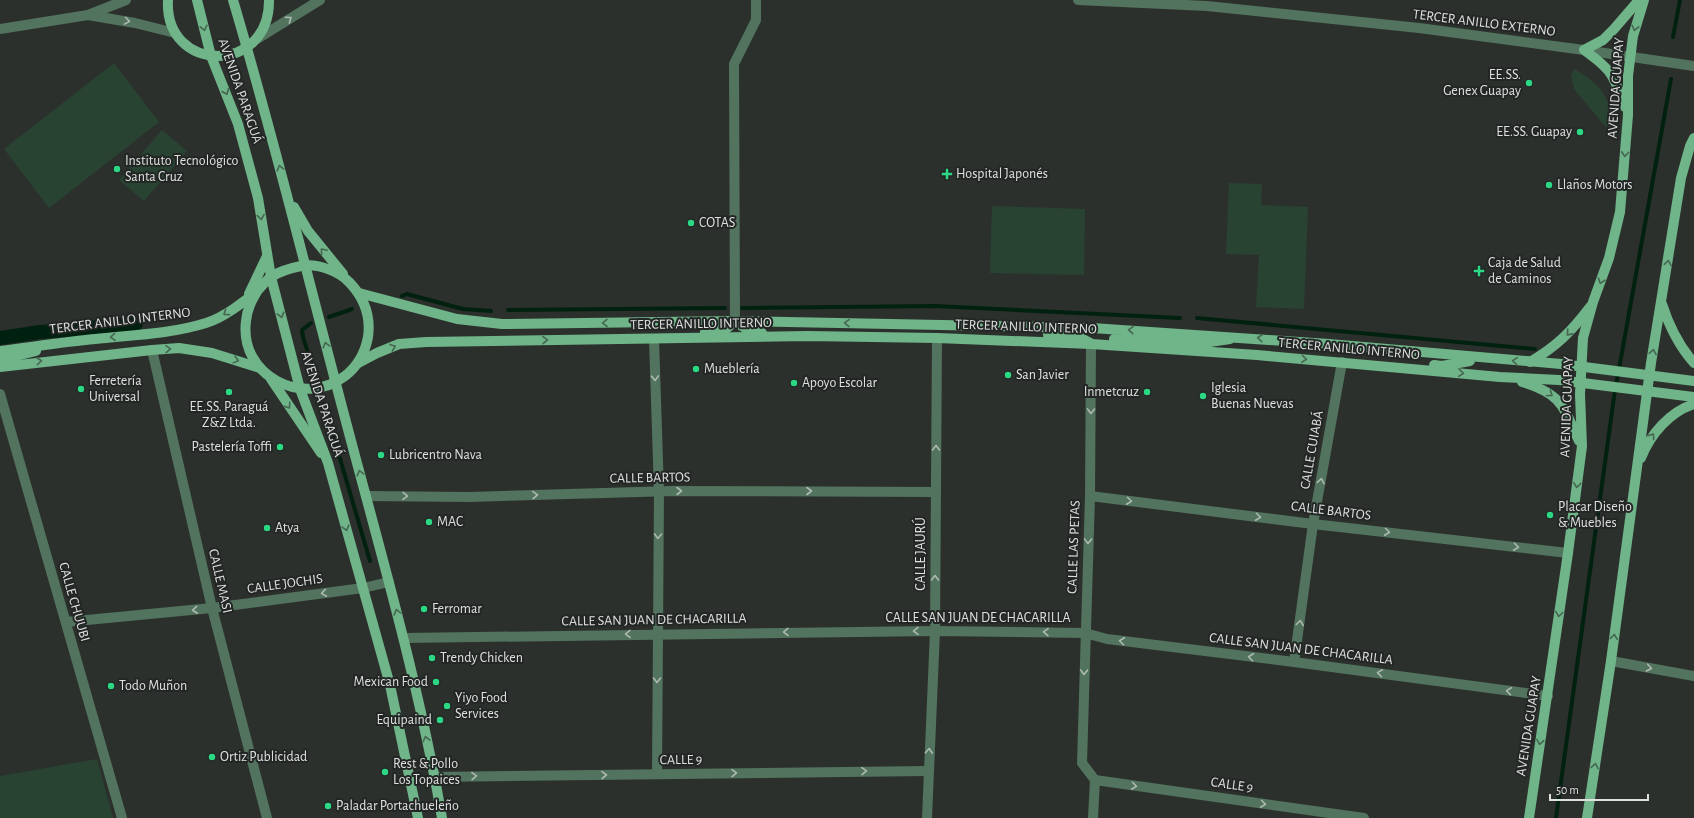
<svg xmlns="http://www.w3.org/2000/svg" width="1694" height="818" viewBox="0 0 1694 818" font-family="'Alegreya Sans',sans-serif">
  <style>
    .green { fill: #284332 }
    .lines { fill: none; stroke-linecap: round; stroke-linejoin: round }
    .stream { stroke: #00210f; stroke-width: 4 }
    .canal { stroke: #00210f; stroke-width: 14 }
    .minor { stroke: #52735d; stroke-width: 10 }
    .major { stroke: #6fb589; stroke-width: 10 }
    .oneway { stroke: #adbab2 }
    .oneway2 { stroke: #456651 }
    .poi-dot { fill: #2dd884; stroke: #222624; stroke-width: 1.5 }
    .labels { text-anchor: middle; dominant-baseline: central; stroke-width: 4; stroke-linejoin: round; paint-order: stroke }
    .street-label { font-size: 14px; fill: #dee0df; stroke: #222624 }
    .poi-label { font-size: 14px; fill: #dee0df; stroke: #222624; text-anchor: start }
  </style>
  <rect width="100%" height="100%" fill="#2c302d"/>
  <g class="green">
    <polygon points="114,63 159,122 49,208 4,149"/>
    <path d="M1574,69C1603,85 1609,98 1615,130L1604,125L1574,89L1571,75Z"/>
    <polygon points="162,130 187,151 144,201 119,180"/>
    <polygon points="1229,183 1262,184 1261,205 1308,207 1304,309 1256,307 1259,255 1226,254"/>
    <polygon points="992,206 1085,209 1084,275 990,273"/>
    <polygon points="97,759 113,818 0,818 0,776"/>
  </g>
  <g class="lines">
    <g class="stream">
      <polyline points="1673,37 1680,0"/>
      <polyline points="402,296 407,294 463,309 491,311"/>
      <polyline points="742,308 935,306 1180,318"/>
      <polyline points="508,310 725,308"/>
      <polyline points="329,317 352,309"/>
      <polyline points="1197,318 1535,349"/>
      <polyline points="311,323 302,330 303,337 313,369"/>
      <polyline points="324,404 370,561"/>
      <polyline points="1556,818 1614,397 1671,79"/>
    </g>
    <polyline class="canal" points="0,338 40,332 136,324"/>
    <g class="minor">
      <polyline points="1078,0 1207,6 1419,28 1584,50 1694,66"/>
      <polyline points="88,15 135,23 175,33"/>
      <polyline points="0,29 88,15 126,0"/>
      <polyline points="257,39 320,0"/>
      <polyline points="735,321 734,64 756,20 756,0"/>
      <polyline points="654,339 659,492 657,774"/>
      <polyline points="1091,344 1090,496 1082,763 1095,780 1093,818"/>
      <polyline points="152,350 212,608 267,818"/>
      <polyline points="0,394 122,818"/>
      <polyline points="366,496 469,497 673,491 935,492"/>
      <polyline points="1090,496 1313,524 1568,553"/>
      <polyline points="66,622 212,608 363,588 389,582"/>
      <polyline points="404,638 935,631 1085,633 1107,639 1294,662 1548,696"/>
      <polyline points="1611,661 1694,676"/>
      <polyline points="1294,662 1313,524 1342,362"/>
      <polyline points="435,777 928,771"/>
      <polyline points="1095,780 1364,818"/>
      <polyline points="927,818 935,631 937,338"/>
    </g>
    <g class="major">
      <path d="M168,0C164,74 270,75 269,0"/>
      <polyline points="197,0 211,56 238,124 258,198 271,277 300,389 328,463 390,685 418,818"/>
      <path d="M233,0C274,138 308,279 345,418C380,551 419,683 442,818"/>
      <path d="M1625,107C1613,74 1612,70 1584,50L1603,40L1614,29L1639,0"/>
      <polyline points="294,207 308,231 343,274"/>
      <polyline points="359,293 457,319 502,324 735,321 1092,328 1329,344 1561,364 1694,381"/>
      <polyline points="249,294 267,256"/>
      <path d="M1662,304C1669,326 1679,346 1694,363"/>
      <path d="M705,332L726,329L735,321C744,328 751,332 762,333"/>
      <polyline points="1048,335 1077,336 1090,343"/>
      <polyline points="1114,339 1196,344 1230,339"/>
      <path d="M0,351C32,347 63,342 95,339C132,335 171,334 206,323C223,318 246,301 259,289C263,285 266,280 271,277C280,271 291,268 301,266C317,263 339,271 350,283C364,298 371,316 368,337C365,353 358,366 345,376C303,408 239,376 246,321C247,309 252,300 258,290"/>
      <polyline points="0,360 36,351"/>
      <path d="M1530,362C1557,346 1571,332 1590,307"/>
      <polyline points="358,363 377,353 399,344 426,342 807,336 937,338 1091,344 1257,355 1500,377 1559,380 1694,397"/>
      <polyline points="1434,365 1442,366 1470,361"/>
      <polyline points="0,367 152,350 179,348 212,353 260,368"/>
      <polyline points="271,379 321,453"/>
      <path d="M1522,382C1562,394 1563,406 1579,441"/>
      <path d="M1641,458C1650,435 1669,412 1694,404"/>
      <polyline points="1529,818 1568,553 1582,446 1580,394 1583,338 1593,302 1609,258 1620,212 1628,115 1628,76 1633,36 1644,0"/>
      <polyline points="1587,818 1611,661 1651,363 1681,178 1690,146 1694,138"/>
    </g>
  </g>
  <defs><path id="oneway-chevron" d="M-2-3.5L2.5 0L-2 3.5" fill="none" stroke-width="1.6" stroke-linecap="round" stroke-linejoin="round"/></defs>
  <g class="oneway">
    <use href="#oneway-chevron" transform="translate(289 19) rotate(-34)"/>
    <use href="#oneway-chevron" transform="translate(127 21) rotate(9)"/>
    <use href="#oneway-chevron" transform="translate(655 378) rotate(88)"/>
    <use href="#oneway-chevron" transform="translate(1091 411) rotate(91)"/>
    <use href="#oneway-chevron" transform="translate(936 448) rotate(-90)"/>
    <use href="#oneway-chevron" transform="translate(1321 481) rotate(-80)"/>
    <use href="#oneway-chevron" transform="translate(679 491)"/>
    <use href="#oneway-chevron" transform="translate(809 491)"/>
    <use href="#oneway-chevron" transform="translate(535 495) rotate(-2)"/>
    <use href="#oneway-chevron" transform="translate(405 496) rotate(1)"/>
    <use href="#oneway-chevron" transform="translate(1129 501) rotate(7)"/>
    <use href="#oneway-chevron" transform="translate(1258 517) rotate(7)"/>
    <use href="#oneway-chevron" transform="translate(1387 532) rotate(7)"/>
    <use href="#oneway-chevron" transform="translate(658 536) rotate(91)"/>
    <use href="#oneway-chevron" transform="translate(1088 541) rotate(92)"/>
    <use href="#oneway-chevron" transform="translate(1516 547) rotate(7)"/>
    <use href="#oneway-chevron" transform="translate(935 578) rotate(-90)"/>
    <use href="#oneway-chevron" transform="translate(324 593) rotate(172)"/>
    <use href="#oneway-chevron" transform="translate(195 610) rotate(174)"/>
    <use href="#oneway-chevron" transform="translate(1300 623) rotate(-82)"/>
    <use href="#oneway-chevron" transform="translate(916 631) rotate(179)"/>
    <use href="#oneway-chevron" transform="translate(786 632) rotate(179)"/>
    <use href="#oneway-chevron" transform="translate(1046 632) rotate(-179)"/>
    <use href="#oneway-chevron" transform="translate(628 634) rotate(179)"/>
    <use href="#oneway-chevron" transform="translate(1122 641) rotate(-173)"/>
    <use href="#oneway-chevron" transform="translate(1251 657) rotate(-173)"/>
    <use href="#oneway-chevron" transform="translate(1649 668) rotate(11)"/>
    <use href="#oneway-chevron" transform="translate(1084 672) rotate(92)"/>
    <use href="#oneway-chevron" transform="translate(1380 673) rotate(-172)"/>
    <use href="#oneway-chevron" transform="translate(657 680) rotate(90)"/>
    <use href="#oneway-chevron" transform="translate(1509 691) rotate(-172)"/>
    <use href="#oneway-chevron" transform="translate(929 751) rotate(-87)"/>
    <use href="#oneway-chevron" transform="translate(864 771) rotate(-1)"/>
    <use href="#oneway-chevron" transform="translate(734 773) rotate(-1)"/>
    <use href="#oneway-chevron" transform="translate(604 775) rotate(-1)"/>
    <use href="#oneway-chevron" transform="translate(474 776) rotate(-1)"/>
    <use href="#oneway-chevron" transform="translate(1134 786) rotate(8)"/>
    <use href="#oneway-chevron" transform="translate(1263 804) rotate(8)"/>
  </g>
  <g class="oneway2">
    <use href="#oneway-chevron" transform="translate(204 28) rotate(76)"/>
    <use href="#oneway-chevron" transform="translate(1635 28) rotate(104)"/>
    <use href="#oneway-chevron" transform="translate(226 92) rotate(67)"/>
    <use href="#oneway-chevron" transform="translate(1625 154) rotate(94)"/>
    <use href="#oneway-chevron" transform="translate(280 168) rotate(-105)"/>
    <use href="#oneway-chevron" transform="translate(261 217) rotate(81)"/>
    <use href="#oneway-chevron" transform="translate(323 251) rotate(-130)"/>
    <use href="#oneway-chevron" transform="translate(1668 263) rotate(-81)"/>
    <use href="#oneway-chevron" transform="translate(1601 281) rotate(109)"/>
    <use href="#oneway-chevron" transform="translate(226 313) rotate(146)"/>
    <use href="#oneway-chevron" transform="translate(281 315) rotate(75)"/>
    <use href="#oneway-chevron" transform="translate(605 323) rotate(179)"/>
    <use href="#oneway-chevron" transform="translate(847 323) rotate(-179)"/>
    <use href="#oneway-chevron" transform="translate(1131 330) rotate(-177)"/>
    <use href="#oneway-chevron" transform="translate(1569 333) rotate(132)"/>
    <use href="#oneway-chevron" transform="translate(113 337) rotate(175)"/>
    <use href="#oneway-chevron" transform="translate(1260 338) rotate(-175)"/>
    <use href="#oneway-chevron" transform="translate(545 340) rotate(-1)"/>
    <use href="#oneway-chevron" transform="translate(326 345) rotate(-105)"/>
    <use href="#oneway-chevron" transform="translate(393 347) rotate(-20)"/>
    <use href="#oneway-chevron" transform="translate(168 349) rotate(-2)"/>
    <use href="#oneway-chevron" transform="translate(1653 352) rotate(-79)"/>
    <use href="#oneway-chevron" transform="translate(1304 359) rotate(5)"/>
    <use href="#oneway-chevron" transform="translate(236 360) rotate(15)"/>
    <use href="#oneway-chevron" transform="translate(39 361) rotate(-6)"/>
    <use href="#oneway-chevron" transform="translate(1515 361) rotate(-175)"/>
    <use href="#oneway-chevron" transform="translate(1461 373) rotate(5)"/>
    <use href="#oneway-chevron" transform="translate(1550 394) rotate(34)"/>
    <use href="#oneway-chevron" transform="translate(288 406) rotate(56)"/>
    <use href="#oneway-chevron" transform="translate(1652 436) rotate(-55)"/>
    <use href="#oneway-chevron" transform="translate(360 473) rotate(-105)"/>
    <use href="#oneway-chevron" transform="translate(1577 485) rotate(97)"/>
    <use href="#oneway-chevron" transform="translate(346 528) rotate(74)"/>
    <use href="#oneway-chevron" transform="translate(397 612) rotate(-105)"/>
    <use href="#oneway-chevron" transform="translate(1559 614) rotate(98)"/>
    <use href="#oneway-chevron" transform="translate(1614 637) rotate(-83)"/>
    <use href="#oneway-chevron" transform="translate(426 739) rotate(-103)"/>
    <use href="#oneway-chevron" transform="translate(1540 742) rotate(99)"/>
    <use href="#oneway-chevron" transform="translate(1595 766) rotate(-81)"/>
  </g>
  <g class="poi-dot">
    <circle cx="1529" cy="83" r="4"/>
    <circle cx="1580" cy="132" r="4"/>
    <circle cx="117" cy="169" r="4"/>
    <path d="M945 168h4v4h4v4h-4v4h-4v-4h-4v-4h4z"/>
    <circle cx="1549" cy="185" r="4"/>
    <circle cx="691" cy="223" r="4"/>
    <path d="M1477 265h4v4h4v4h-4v4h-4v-4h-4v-4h4z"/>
    <circle cx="696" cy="369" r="4"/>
    <circle cx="1008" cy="375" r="4"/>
    <circle cx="794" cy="383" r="4"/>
    <circle cx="81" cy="389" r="4"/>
    <circle cx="229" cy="392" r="4"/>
    <circle cx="1147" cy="392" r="4"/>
    <circle cx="1203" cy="396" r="4"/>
    <circle cx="280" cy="447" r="4"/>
    <circle cx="381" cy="455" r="4"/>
    <circle cx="1550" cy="515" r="4"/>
    <circle cx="429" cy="522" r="4"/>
    <circle cx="267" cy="528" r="4"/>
    <circle cx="424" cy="609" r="4"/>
    <circle cx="432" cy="658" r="4"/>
    <circle cx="436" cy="682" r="4"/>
    <circle cx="111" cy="686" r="4"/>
    <circle cx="447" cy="706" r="4"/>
    <circle cx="440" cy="720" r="4"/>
    <circle cx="212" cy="757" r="4"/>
    <circle cx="385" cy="772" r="4"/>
    <circle cx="328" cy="806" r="4"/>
  </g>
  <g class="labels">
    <g class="street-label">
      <text transform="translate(1484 23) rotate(7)">TERCER ANILLO EXTERNO</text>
      <text transform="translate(1616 88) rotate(-86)">AVENIDA GUAPAY</text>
      <text transform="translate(240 91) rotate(71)">AVENIDA PARAGUÁ</text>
      <text transform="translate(120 321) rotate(-7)">TERCER ANILLO INTERNO</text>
      <text transform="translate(701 324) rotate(-1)">TERCER ANILLO INTERNO</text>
      <text transform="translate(1026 327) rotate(2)">TERCER ANILLO INTERNO</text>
      <text transform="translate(1349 349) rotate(5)">TERCER ANILLO INTERNO</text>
      <text transform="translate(322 404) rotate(72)">AVENIDA PARAGUÁ</text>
      <text transform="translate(1567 407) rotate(-88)">AVENIDA GUAPAY</text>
      <text transform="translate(1312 450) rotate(-80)">CALLE CUIABÁ</text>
      <text transform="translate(650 478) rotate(-1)">CALLE BARTOS</text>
      <text transform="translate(1331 511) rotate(7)">CALLE BARTOS</text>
      <text transform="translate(1074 547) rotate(-88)">CALLE LAS PETAS</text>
      <text transform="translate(921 554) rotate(-90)">CALLE JAURÚ</text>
      <text transform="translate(220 581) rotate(77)">CALLE MASI</text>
      <text transform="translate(285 584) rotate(-8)">CALLE JOCHIS</text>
      <text transform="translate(74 602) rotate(74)">CALLE CHUUBI</text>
      <text x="978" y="618">CALLE SAN JUAN DE CHACARILLA</text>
      <text transform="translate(654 620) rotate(-1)">CALLE SAN JUAN DE CHACARILLA</text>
      <text transform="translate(1301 649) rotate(7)">CALLE SAN JUAN DE CHACARILLA</text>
      <text transform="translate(1529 726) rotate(-81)">AVENIDA GUAPAY</text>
      <text transform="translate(681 760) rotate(-1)">CALLE 9</text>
      <text transform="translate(1232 785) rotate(8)">CALLE 9</text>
    </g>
    <g class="poi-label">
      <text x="1521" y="75" text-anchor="end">EE.SS.<tspan x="1521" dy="16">Genex Guapay</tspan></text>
      <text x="1572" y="132" text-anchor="end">EE.SS. Guapay</text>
      <text x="125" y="161">Instituto Tecnológico<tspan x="125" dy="16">Santa Cruz</tspan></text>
      <text x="956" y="174">Hospital Japonés</text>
      <text x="1557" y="185">Llaños Motors</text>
      <text x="699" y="223">COTAS</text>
      <text x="1488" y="263">Caja de Salud<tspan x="1488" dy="16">de Caminos</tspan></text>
      <text x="704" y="369">Mueblería</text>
      <text x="1016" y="375">San Javier</text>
      <text x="89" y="381">Ferretería<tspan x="89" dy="16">Universal</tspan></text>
      <text x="802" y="383">Apoyo Escolar</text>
      <text x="1211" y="388">Iglesia<tspan x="1211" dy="16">Buenas Nuevas</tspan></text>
      <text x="1139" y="392" text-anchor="end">Inmetcruz</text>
      <text x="229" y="407" text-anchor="middle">EE.SS. Paraguá<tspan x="229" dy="16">Z&amp;Z Ltda.</tspan></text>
      <text x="272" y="447" text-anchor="end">Pastelería Toffi</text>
      <text x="389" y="455">Lubricentro Nava</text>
      <text x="1558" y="507">Placar Diseño<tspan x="1558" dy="16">&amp; Muebles</tspan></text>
      <text x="437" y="522">MAC</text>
      <text x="275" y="528">Atya</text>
      <text x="432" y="609">Ferromar</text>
      <text x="440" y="658">Trendy Chicken</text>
      <text x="428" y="682" text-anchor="end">Mexican Food</text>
      <text x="119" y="686">Todo Muñon</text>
      <text x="455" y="698">Yiyo Food<tspan x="455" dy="16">Services</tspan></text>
      <text x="432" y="720" text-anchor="end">Equipaind</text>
      <text x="220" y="757">Ortiz Publicidad</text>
      <text x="393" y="764">Rest &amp; Pollo<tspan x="393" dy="16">Los Topaices</tspan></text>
      <text x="336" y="806">Paladar Portachueleño</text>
    </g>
  </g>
  <path d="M1550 794v6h98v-6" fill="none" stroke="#dee0df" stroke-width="2"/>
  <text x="1556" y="794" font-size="12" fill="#dee0df" stroke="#222624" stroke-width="3" paint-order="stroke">50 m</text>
</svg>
